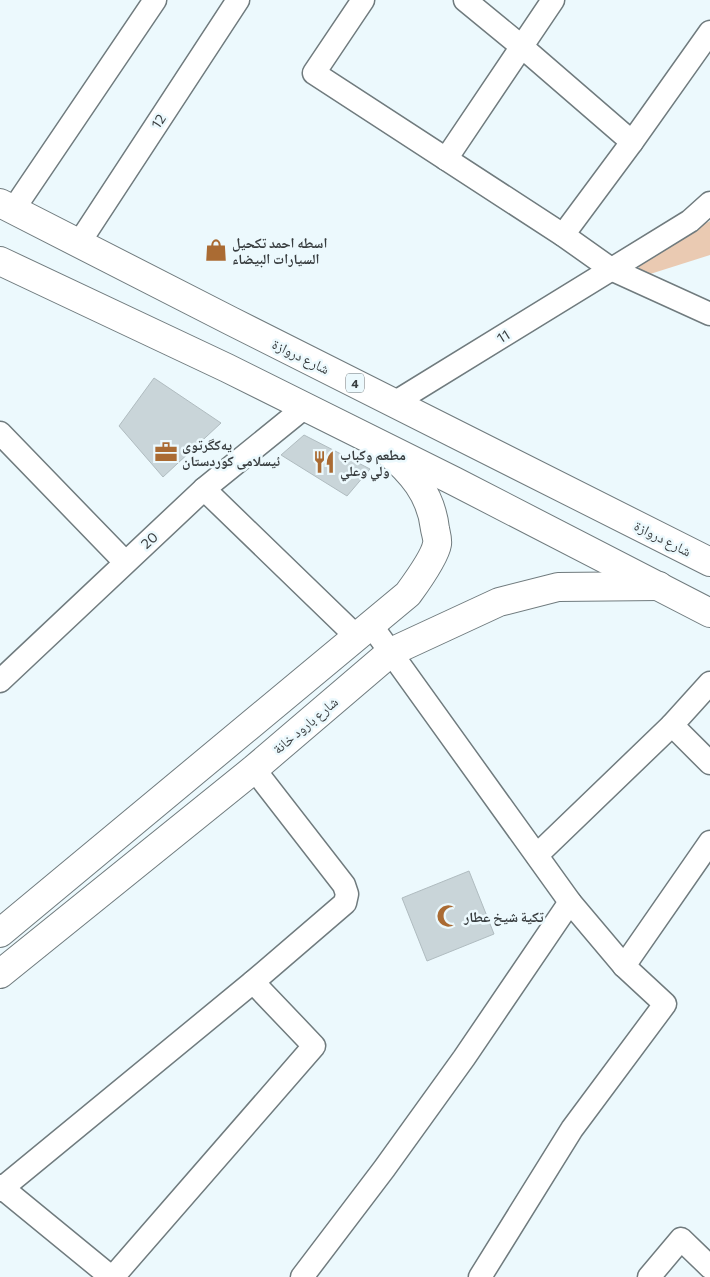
<svg xmlns="http://www.w3.org/2000/svg" width="710" height="1277" viewBox="0 0 710 1277" font-family="Commissioner,'Noto Naskh Arabic',sans-serif">
  <style>
    .green { fill: #eacab2 }
    .building { fill: #c9d5d9; stroke: #b0bcc0 }
    .lines { fill: none; stroke-linecap: round; stroke-linejoin: round }
    .street-casing { stroke: #707b7e; stroke-width: 25 }
    .secondary-casing { stroke: #707b7e; stroke-width: 30 }
    .primary-casing { stroke: #707b7e; stroke-width: 30 }
    .street { stroke: #fff; stroke-width: 22 }
    .secondary { stroke: #fff; stroke-width: 28 }
    .primary { stroke: #fff; stroke-width: 28 }
    .labels { text-anchor: middle; dominant-baseline: central; stroke-width: 5; stroke-linejoin: round; paint-order: stroke }
    .shield { fill: #ecf9fd; stroke: #6e7578; stroke-width: 1 }
    .shield-label { font-size: 12px; font-weight: bold; fill: #383d3f }
    .street-label { font-size: 14px; fill: #383d3f; stroke: #ecf9fd }
    .poi-label { font-size: 14px; font-weight: bold; fill: #383d3f; stroke: #ecf9fd; text-anchor: start }
  </style>
  <rect width="100%" height="100%" fill="#ecf9fd"/>
  <polygon class="green" points="710,221 710,255 647,275 639,269 639,262 666,242"/>
  <g class="building">
    <polygon points="154,378 221,423 163,477 119,426"/>
    <polygon points="304,435 370,469 347,496 281,455"/>
    <polygon points="469,871 494,934 427,961 402,898"/>
  </g>
  <g class="lines">
    <defs>
      <g id="street">
        <polyline points="363,0 314,73 563,235 611,269 710,314"/>
        <polyline points="465,0 521,46 632,142"/>
        <polyline points="446,159 553,0"/>
        <polyline points="13,210 155,0"/>
        <polyline points="563,235 632,142 710,32"/>
        <polyline points="79,243 238,0"/>
        <polyline points="394,403 690,221 710,203"/>
        <polyline points="0,433 125,562"/>
        <polyline points="204,489 357,637"/>
        <polyline points="371,625 570,902 624,966 665,1004 572,1129 480,1277"/>
        <polyline points="0,681 204,489 305,407"/>
        <polyline points="672,725 710,683"/>
        <polyline points="537,855 672,725 710,763"/>
        <polyline points="624,966 710,842"/>
        <polyline points="0,1186 111,1277"/>
        <polyline points="0,1190 253,982 345,903 347,894 344,885 254,769"/>
        <polyline points="113,1277 314,1046 253,982"/>
        <polyline points="302,1277 384,1169 464,1058 570,902"/>
        <polyline points="649,1277 681,1239 710,1267"/>
      </g>
      <g id="secondary">
        <path d="M0,933L408,594C416,583 435,557 437,544C438,540 436,534 435,529C431,493 411,472 386,450"/>
        <polyline points="0,974 254,769 391,652 499,602 558,587 659,586"/>
      </g>
      <g id="primary">
        <polyline points="0,203 231,321 710,562"/>
        <polyline points="0,261 227,368 454,481 710,613"/>
      </g>
    </defs>
    <use href="#street" class="street-casing"/>
    <use href="#secondary" class="secondary-casing"/>
    <use href="#primary" class="primary-casing"/>
    <use href="#street" class="street"/>
    <use href="#secondary" class="secondary"/>
    <use href="#primary" class="primary"/>
  </g>
  <defs>
    <symbol id="shop-bare" viewBox="-9 -9 18 18"><path d="M-5-2.5h2.3a2.7 3.5 0 0 1 5.4 0H5L5.5 6h-11ZM-1.5-2.5h3a1.5 2.3 0 0 0-3 0Z" fill="#aa6b33" stroke="#ecf9fd" stroke-width="2.5" paint-order="stroke"/></symbol>
    <symbol id="office-bare" viewBox="-9 -9 18 18"><path d="M-6-3h4V-5.5h4V-3h4V5H-6ZM-1-4.5V-3h2v-1.5ZM-6 0V1H6V0Z" fill="#aa6b33" stroke="#ecf9fd" stroke-width="2.5" paint-order="stroke"/></symbol>
    <symbol id="restaurant-bare" viewBox="-9 -9 18 18"><path d="M-5-6h1v4h1v-4h1v4h1v-4h1v5L-1.5 .5V6h-2V.5L-5-1ZM5-6V6H3V1.5H1.5Q1.5-4 5-6Z" fill="#aa6b33" stroke="#ecf9fd" stroke-width="2.5" paint-order="stroke"/></symbol>
    <symbol id="mosque-bare" viewBox="-9 -9 18 18"><path d="M3.5-4.9A6 6 0 1 0 3.5 4.9A5 5 0 1 1 3.5-4.9Z" fill="#aa6b33" stroke="#ecf9fd" stroke-width="2.5" paint-order="stroke"/></symbol>
  </defs>
  <g fill-rule="evenodd">
    <use href="#shop-bare" x="200" y="234" width="32" height="32"/>
    <use href="#office-bare" x="150" y="436" width="32" height="32"/>
    <use href="#restaurant-bare" x="308" y="446" width="32" height="32"/>
    <use href="#mosque-bare" x="432" y="900" width="32" height="32"/>
  </g>
  <g class="labels">
    <rect class="shield" x="346" y="373.5" width="18" height="19" rx="4"/>
    <g class="shield-label">
      <text x="355" y="383">4</text>
    </g>
    <g class="street-label">
      <text transform="translate(158 121) rotate(-57)">12</text>
      <text transform="translate(503 336) rotate(-32)">11</text>
      <text transform="translate(301 356) rotate(26)">شارع دروازة</text>
      <text transform="translate(663 538) rotate(27)">شارع دروازة</text>
      <text transform="translate(149 540) rotate(-43)">20</text>
      <text transform="translate(305 725) rotate(-40)">شارع بارود خانة</text>
    </g>
    <g class="poi-label">
      <text x="232" y="242">اسطه احمد تكحيل<tspan x="232" dy="16">السيارات البيضاء</tspan></text>
      <text x="182" y="444">یەکگرتوی<tspan x="182" dy="16">ئیسلامی کوردستان</tspan></text>
      <text x="340" y="454">مطعم وكباب<tspan x="340" dy="16">ولي وعلي</tspan></text>
      <text x="464" y="916">تكية شيخ عطار</text>
    </g>
  </g>
</svg>
